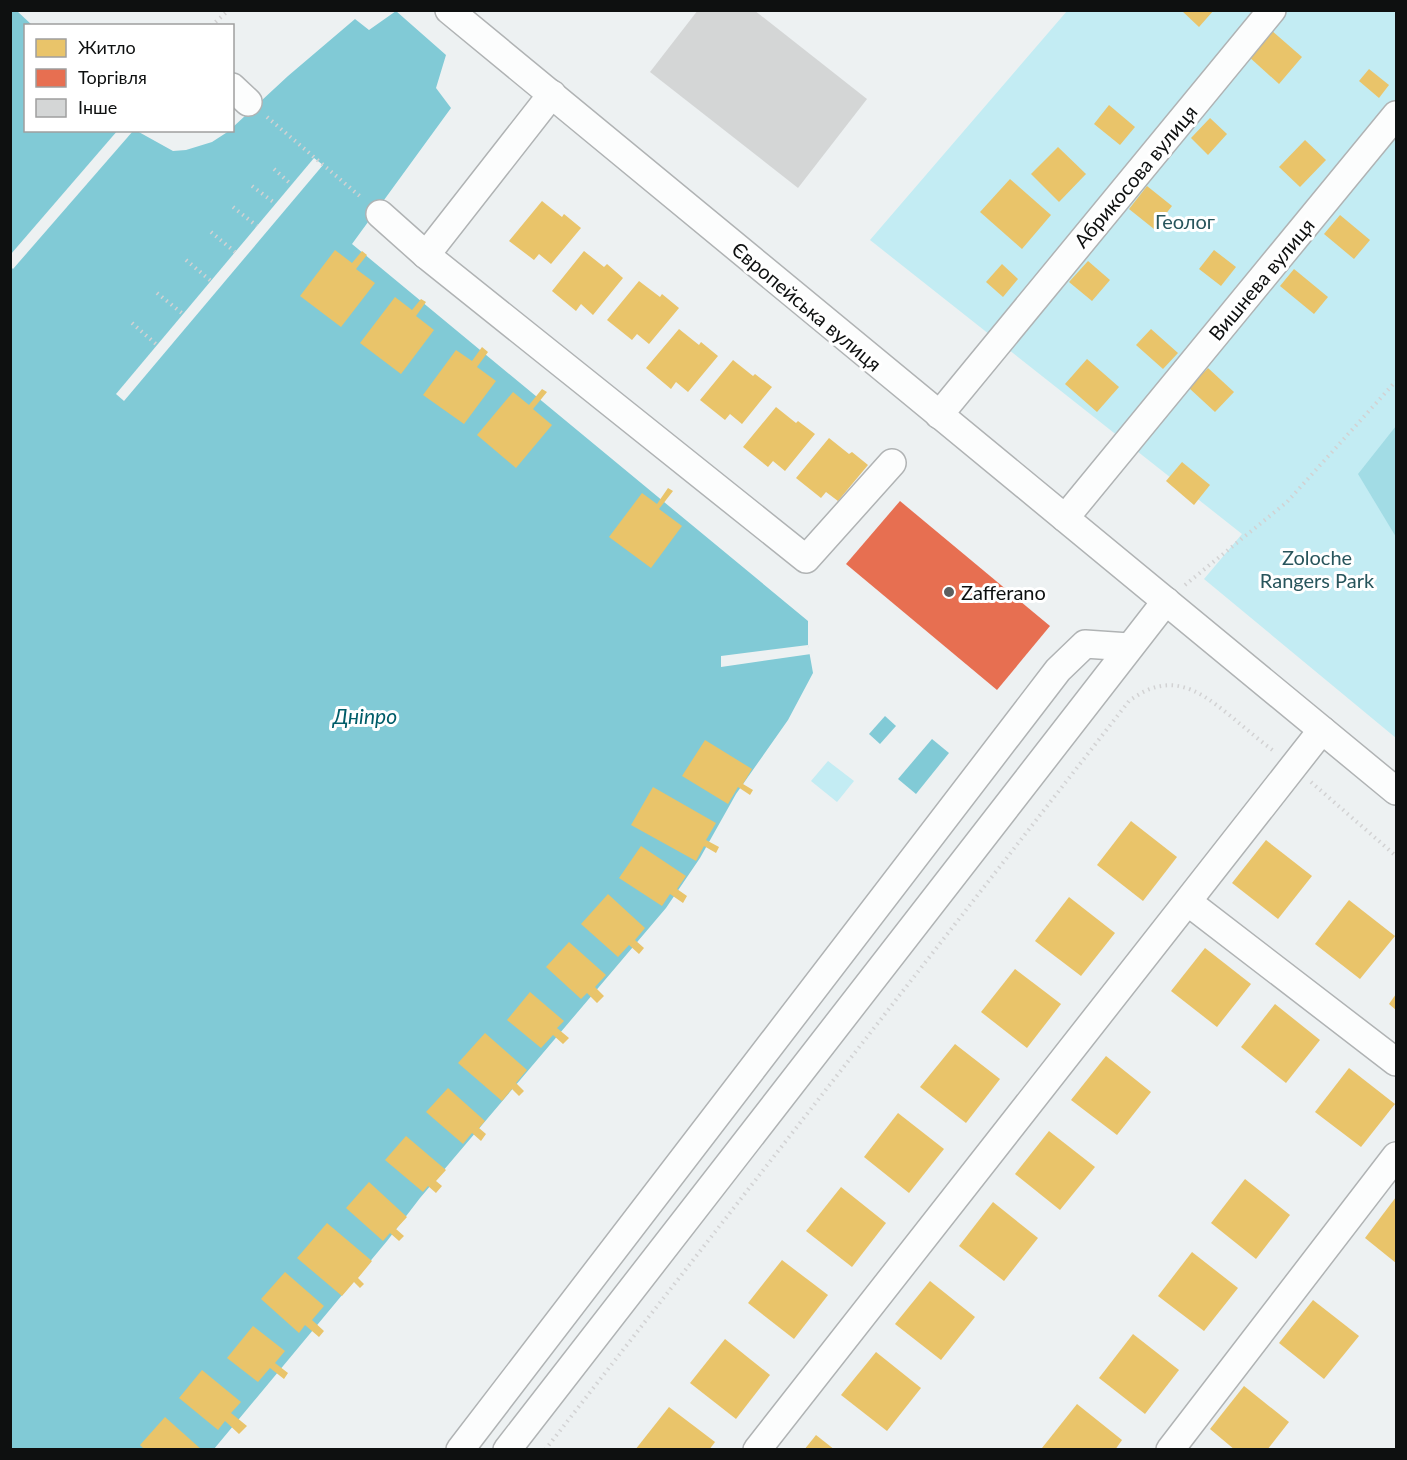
<svg xmlns="http://www.w3.org/2000/svg" width="1407" height="1460" viewBox="0 0 1407 1460" font-family="Lato,sans-serif">
  <style>
    .green { fill: #c3ecf3 }
    .forest { fill: #a2dce5 }
    .water { fill: #81cad6 }
    .pier { fill: #edf1f2 }
    .homes { fill: #e9c46a }
    .shops { fill: #e76f51 }
    .building { fill: #d4d6d6 }
    .lines { fill: none; stroke-linecap: round; stroke-linejoin: round }
    .minor-casing { stroke: #b0b3b4; stroke-width: 30 }
    .path { stroke: #d2d2d3; stroke-width: 4; stroke-dasharray: 1.5 4.5; stroke-linecap: butt }
    .minor { stroke: #fcfdfd; stroke-width: 27 }
    .poi-dot { fill: #5c5f5f; stroke: #fff; stroke-width: 2 }
    .labels { text-anchor: middle; dominant-baseline: central; stroke-width: 6; stroke-linejoin: round; paint-order: stroke }
    .street-label { font-size: 20px; fill: #0e1010; stroke: #fff }
    .park-label { font-size: 20px; fill: #28555c; stroke: #fff }
    .poi-label { font-size: 20px; fill: #0e1010; stroke: #fff; text-anchor: start }
    .water-label { font-size: 21px; font-style: italic; fill: #005d69; stroke: #fff }
  </style>
  <rect width="100%" height="100%" fill="#edf1f2"/>
  <g class="green">
    <polygon points="1067,11 1396,11 1396,738 1204,579 1242,534 870,240"/>
    <polygon points="828,761 854,781 837,802 811,781"/>
  </g>
  <polygon class="forest" points="1396,426 1396,537 1358,474"/>
  <g class="water">
    <polygon points="10,11 17,11 32,25 26,26 26,130 137,131 173,151 186,150 212,142 229,131 232,130 233,127 288,76 355,19 369,30 396,11 446,55 436,88 451,108 352,244 808,621 808,645 813,673 788,720 736,794 700,858 666,908 420,1198 387,1241 214,1449 11,1449"/>
    <polygon points="885,716 896,726 880,744 869,734"/>
    <polygon points="932,739 949,753 916,794 898,779"/>
  </g>
  <g class="pier">
    <polygon points="118,130 133,131 13,269 11,267 11,254"/>
    <polygon points="314,158 323,165 124,401 116,394"/>
    <polygon points="808,645 811,654 721,667 721,656"/>
  </g>
  <g class="homes">
    <polygon points="1181,10 1214,10 1199,27"/>
    <polygon points="1271,30 1302,57 1279,84 1248,56"/>
    <polygon points="1369,69 1389,85 1379,98 1359,81"/>
    <polygon points="1109,105 1135,127 1120,145 1094,124"/>
    <polygon points="1210,118 1227,134 1208,155 1191,138"/>
    <polygon points="1305,140 1326,160 1300,187 1279,167"/>
    <polygon points="1058,147 1086,174 1059,202 1031,174"/>
    <polygon points="1010,179 1051,215 1022,249 980,212"/>
    <polygon points="1147,186 1172,206 1154,229 1129,209"/>
    <polygon points="542,201 562,217 564,214 581,228 551,264 539,254 534,260 509,241"/>
    <polygon points="1340,215 1370,240 1354,259 1324,234"/>
    <polygon points="335,250 352,263 362,251 367,255 356,269 375,283 341,327 300,296"/>
    <polygon points="1214,250 1236,267 1221,286 1199,269"/>
    <polygon points="584,251 604,267 607,264 623,278 593,315 581,304 576,311 552,291"/>
    <polygon points="1088,261 1110,280 1092,301 1069,282"/>
    <polygon points="1002,264 1018,279 1003,297 986,282"/>
    <polygon points="1294,269 1328,297 1314,314 1280,286"/>
    <polygon points="639,281 660,297 662,294 679,308 649,344 637,334 632,340 607,320"/>
    <polygon points="395,297 412,310 421,299 426,302 416,316 434,330 401,374 360,343"/>
    <polygon points="679,329 699,345 701,342 718,356 688,392 676,382 671,389 646,368"/>
    <polygon points="1151,329 1178,353 1163,369 1136,345"/>
    <polygon points="482,347 488,352 477,367 496,381 464,424 423,395 456,350 472,361"/>
    <polygon points="1087,359 1119,387 1097,412 1065,384"/>
    <polygon points="733,360 753,376 755,374 772,387 742,424 730,414 725,420 700,400"/>
    <polygon points="1208,368 1234,392 1215,412 1189,388"/>
    <polygon points="542,389 547,392 533,409 552,425 516,468 477,435 513,392 529,405"/>
    <polygon points="776,407 796,423 798,421 815,434 785,471 773,461 768,467 743,447"/>
    <polygon points="829,438 849,454 852,452 868,465 838,501 826,492 821,498 796,478"/>
    <polygon points="1182,462 1210,485 1194,505 1166,481"/>
    <polygon points="668,488 673,491 659,509 682,526 651,568 609,537 642,493 657,504"/>
    <polygon points="705,740 752,769 743,784 753,790 750,795 738,787 728,804 682,776"/>
    <polygon points="653,787 716,823 706,840 719,847 716,853 704,846 696,861 631,825"/>
    <polygon points="1131,821 1177,857 1143,901 1097,865"/>
    <polygon points="1266,840 1312,876 1278,919 1232,883"/>
    <polygon points="641,846 686,876 677,889 687,896 683,903 670,894 662,906 619,878"/>
    <polygon points="608,894 645,928 635,940 644,948 639,954 629,945 618,957 581,924"/>
    <polygon points="1069,897 1115,933 1081,976 1035,941"/>
    <polygon points="1349,900 1395,936 1360,979 1315,944"/>
    <polygon points="569,942 606,975 595,987 604,996 597,1003 587,993 581,999 546,967"/>
    <polygon points="1205,948 1251,984 1217,1027 1171,991"/>
    <polygon points="1015,969 1061,1004 1027,1048 981,1012"/>
    <polygon points="530,992 564,1021 557,1028 569,1038 563,1044 553,1035 541,1048 507,1020"/>
    <polygon points="1396,994 1396,1010 1389,1004"/>
    <polygon points="1275,1004 1320,1040 1286,1083 1241,1047"/>
    <polygon points="485,1033 527,1070 516,1083 524,1091 519,1096 512,1089 502,1101 458,1063"/>
    <polygon points="955,1044 1000,1079 966,1123 920,1087"/>
    <polygon points="1106,1056 1151,1092 1117,1135 1071,1100"/>
    <polygon points="1349,1068 1395,1104 1361,1147 1315,1112"/>
    <polygon points="448,1088 485,1121 479,1128 486,1134 481,1141 472,1133 463,1144 426,1112"/>
    <polygon points="898,1113 944,1149 909,1193 864,1157"/>
    <polygon points="1049,1131 1095,1167 1060,1210 1015,1174"/>
    <polygon points="406,1136 446,1170 436,1181 442,1186 436,1193 428,1186 423,1192 385,1160"/>
    <polygon points="1245,1179 1290,1215 1256,1259 1211,1223"/>
    <polygon points="369,1182 407,1217 396,1229 404,1236 399,1241 390,1233 383,1241 346,1208"/>
    <polygon points="841,1187 886,1223 852,1267 806,1231"/>
    <polygon points="1396,1197 1396,1263 1365,1238"/>
    <polygon points="993,1202 1038,1238 1004,1281 959,1246"/>
    <polygon points="327,1223 372,1261 358,1278 364,1284 360,1288 354,1282 342,1296 297,1258"/>
    <polygon points="1192,1252 1238,1288 1204,1331 1158,1296"/>
    <polygon points="782,1260 828,1295 794,1339 748,1303"/>
    <polygon points="285,1272 324,1306 312,1320 324,1331 319,1337 305,1325 299,1333 261,1299"/>
    <polygon points="930,1281 975,1317 941,1360 895,1324"/>
    <polygon points="1313,1300 1359,1336 1324,1379 1279,1343"/>
    <polygon points="253,1326 285,1351 275,1363 288,1373 284,1379 270,1368 258,1382 227,1358"/>
    <polygon points="1133,1334 1179,1370 1145,1414 1099,1378"/>
    <polygon points="725,1339 770,1375 736,1419 690,1383"/>
    <polygon points="876,1352 921,1388 887,1431 841,1395"/>
    <polygon points="202,1370 241,1402 231,1413 247,1426 239,1434 225,1421 218,1430 179,1398"/>
    <polygon points="1244,1386 1289,1422 1267,1450 1235,1450 1210,1429"/>
    <polygon points="1077,1404 1122,1440 1115,1450 1045,1450 1042,1448"/>
    <polygon points="669,1407 715,1442 709,1450 635,1450"/>
    <polygon points="165,1417 202,1450 145,1450 140,1445"/>
    <polygon points="816,1435 835,1450 804,1450"/>
  </g>
  <polygon class="shops" points="900,501 1050,626 997,690 846,564"/>
  <polygon class="building" points="698,10 754,10 867,99 798,188 650,72"/>
  <g class="lines">
    <defs>
      <g id="minor">
        <polyline points="449,10 1396,791"/>
        <polyline points="232,87 248,102"/>
        <polyline points="380,214 426,255 806,559 892,463"/>
        <polyline points="426,255 552,94"/>
        <polyline points="939,415 1272,10"/>
        <polyline points="1065,518 1396,115"/>
        <polyline points="1188,902 1396,1062"/>
        <polyline points="460,1450 1058,670 1085,644 1129,647"/>
        <polyline points="507,1450 1166,601"/>
        <polyline points="757,1450 1322,730"/>
        <polyline points="1170,1450 1396,1156"/>
      </g>
    </defs>
    <use href="#minor" class="minor-casing"/>
    <g class="path">
      <polyline points="211,26 229,10"/>
      <polyline points="267,117 362,198"/>
      <polyline points="274,169 292,185"/>
      <polyline points="252,186 276,204"/>
      <polyline points="233,207 257,226"/>
      <polyline points="211,232 235,252"/>
      <polyline points="186,260 211,281"/>
      <polyline points="157,293 183,314"/>
      <polyline points="132,323 157,345"/>
      <polyline points="1185,585 1287,502 1396,381"/>
      <polyline points="1311,782 1396,856"/>
      <path d="M545,1450L1129,701C1168,672 1195,687 1228,714C1244,727 1259,740 1275,752"/>
    </g>
    <use href="#minor" class="minor"/>
  </g>
  <circle class="poi-dot" cx="949" cy="592" r="6"/>
  <g class="labels">
    <g class="street-label">
      <text transform="translate(1135 176) rotate(-50)">Абрикосова вулиця</text>
      <text transform="translate(1261 279) rotate(-50)">Вишнева вулиця</text>
      <text transform="translate(807 306) rotate(40)">Європейська вулиця</text>
    </g>
    <g class="park-label">
      <text x="1185" y="221">Геолог</text>
      <text x="1317" y="557">Zoloche<tspan x="1317" dy="23">Rangers Park</tspan></text>
    </g>
    <g class="poi-label">
      <text x="961" y="592">Zafferano</text>
    </g>
    <g class="water-label">
      <text x="365" y="715">Дніпро</text>
    </g>
  </g>
  <rect width="1407" height="1460" fill="none" stroke="#0e1010" stroke-width="24"/>
  <rect x="24" y="24" width="210" height="108" fill="#ffffff" stroke="#9f9f9f" stroke-width="1.5"/>
  <rect x="36" y="39" width="30" height="18" fill="#e9c46a" stroke="#9f9f9f" stroke-width="1.5"/>
  <text x="78" y="54" font-size="18" fill="#0e1010">Житло</text>
  <rect x="36" y="69" width="30" height="18" fill="#e76f51" stroke="#9f9f9f" stroke-width="1.5"/>
  <text x="78" y="84" font-size="18" fill="#0e1010">Торгівля</text>
  <rect x="36" y="99" width="30" height="18" fill="#d4d6d6" stroke="#9f9f9f" stroke-width="1.5"/>
  <text x="78" y="114" font-size="18" fill="#0e1010">Інше</text>
</svg>
